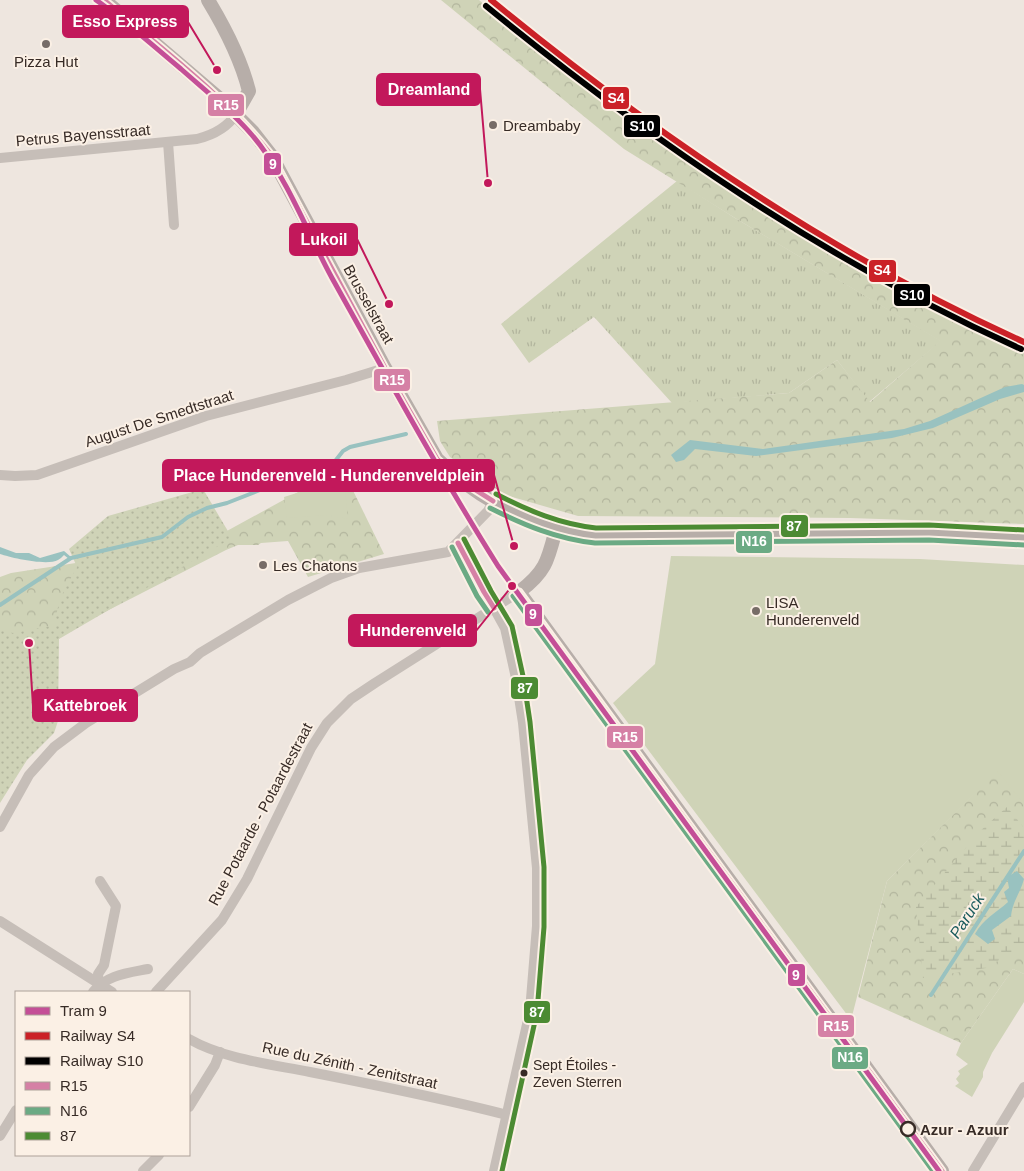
<svg xmlns="http://www.w3.org/2000/svg" width="1024" height="1171" viewBox="0 0 1024 1171" font-family="Helvetica,sans-serif">
  <style>
    .grass { fill: url(#grass-tufts) }
    .forest { fill: url(#forest-crowns) }
    .wetland { fill: url(#wetland-marsh) }
    .park { fill: url(#park-dots) }
    .garden { fill: #cfd3b7 }
    .water { fill: #99c2c0 }
    .lines { fill: none; stroke-linecap: round; stroke-linejoin: round }
    .stream { stroke: #99c2c0; stroke-width: 4 }
    .street { stroke: #c6beb8; stroke-width: 10 }
    .secondary { stroke: #b7aea9; stroke-width: 14 }
    .bus-1-casing { stroke: #fbf0e5; stroke-width: 9 }
    .bus-2-casing { stroke: #fbf0e5; stroke-width: 9 }
    .bus-3-casing { stroke: #fbf0e5; stroke-width: 9 }
    .bus-1 { stroke: #d580a5; stroke-width: 5 }
    .bus-2 { stroke: #6baa84; stroke-width: 5 }
    .bus-3 { stroke: #4c8b33; stroke-width: 5 }
    .rail-1-casing { stroke: #fbf0e5; stroke-width: 10 }
    .rail-2-casing { stroke: #fbf0e5; stroke-width: 10 }
    .rail-1 { stroke: #cb2127; stroke-width: 6 }
    .rail-2 { stroke: #000; stroke-width: 6 }
    .tram-1-casing { stroke: #fbf0e5; stroke-width: 9 }
    .tram-1 { stroke: #c44f97; stroke-width: 5 }
    .poi-dot { fill: #776c67; stroke: #fbf0e5; stroke-width: 2 }
    .bus-dot { fill: #372b26; stroke: #fbf0e5; stroke-width: 2 }
    .stop-dot { fill: #fbf0e5; stroke: #372b26; stroke-width: 2.5 }
    .labels { text-anchor: middle; dominant-baseline: central; stroke-width: 4; stroke-linejoin: round; paint-order: stroke }
    .bus-label { font-size: 14px; fill: #372b26; stroke: #fbf0e5; text-anchor: start }
    .poi-label { font-size: 15px; fill: #372b26; stroke: #fbf0e5; text-anchor: start }
    .street-label { font-size: 15px; fill: #372b26; stroke: #fbf0e5 }
    .stop-label { font-size: 15px; font-weight: bold; fill: #372b26; stroke: #fbf0e5; text-anchor: start }
    .water-label { font-size: 16px; font-style: italic; fill: #185a5c; stroke: #fbf0e5 }
    .leader { fill: none; stroke: #c2185b; stroke-width: 2 }
    .callout-dot { fill: #c2185b; stroke: #fbf0e5; stroke-width: 2 }
    .callout { fill: #c2185b; stroke: #c2185b; stroke-width: 2 }
    .callout-label { font-size: 16px; text-anchor: middle; font-weight: bold; fill: #fff }
    .line-badge { stroke: #fbf0e5; stroke-width: 2 }
    .badge-label { font-size: 14px; text-anchor: middle; font-weight: bold; fill: #fff }
  </style>
  <defs>
    <pattern id="grass-tufts" width="24" height="20" patternUnits="userSpaceOnUse" patternTransform="scale(1.25)"><rect width="24" height="20" fill="#cfd3b7"/><path d="M3 7l-1-3M5 7V3M7 7l1-3M15 17l-1-3M17 17v-4M19 17l1-3" fill="none" stroke="#b2b59d"/></pattern>
    <pattern id="forest-crowns" width="20" height="18" patternUnits="userSpaceOnUse" patternTransform="scale(1.25)"><rect width="20" height="18" fill="#cfd3b7"/><path d="M2 6a3 3 0 1 1 6 0M12 15a3 3 0 1 1 6 0" fill="none" stroke="#b2b59d"/></pattern>
    <pattern id="wetland-marsh" width="20" height="14" patternUnits="userSpaceOnUse" patternTransform="scale(1.25)"><rect width="20" height="14" fill="#cfd3b7"/><path d="M1 5h8M5 5V1M11 12h8M15 12V8" fill="none" stroke="#b2b59d"/></pattern>
    <pattern id="park-dots" width="8" height="8" patternUnits="userSpaceOnUse" patternTransform="scale(1.25)"><rect width="8" height="8" fill="#cfd3b7"/><path d="M2 2h.1M6 6h.1" fill="none" stroke="#b2b59d" stroke-width="1.8" stroke-linecap="round"/></pattern>
  </defs>
  <rect width="100%" height="100%" fill="#eee6df"/>
  <polygon class="grass" points="677,181 735,218 941,341 869,402 837,360 789,393 672,403 594,317 529,363 501,324"/>
  <g class="forest">
    <polygon points="441,0 479,0 573,76 657,138 743,196 832,250 923,300 1024,350 1024,524 850,518 578,516 505,495 450,457 440,441 437,421 789,393 837,360 870,402 940,341 735,218 624,149"/>
    <polygon points="342,468 384,554 308,577 288,541 261,543 258,545 238,545 226,550 54,638 0,636 0,577 11,573 205,543"/>
    <polygon points="1024,688 1024,974 1013,969 961,1043 858,997 887,881 997,770"/>
  </g>
  <polygon class="wetland" points="1007,807 1024,828 1024,945 986,968 923,978 916,907 979,832"/>
  <path class="park" d="M203,489L232,538L59,639L58,721L54,733L27,760L0,803V630L13,633L55,625C58,598 64,591 77,567L69,549L108,516Z"/>
  <g class="garden">
    <polygon points="342,474 344,478 348,519 326,515 287,518 284,497 316,487"/>
    <polygon points="671,556 920,559 1024,565 1024,803 997,771 887,881 851,1020 613,703 655,664"/>
    <polygon points="1013,969 1024,974 1024,1002 992,1053 983,1072 983,1077 972,1097 955,1086 959,1083 956,1079 960,1074 958,1071 968,1064 956,1055 961,1043"/>
  </g>
  <g class="water">
    <polygon points="1022,384 1024,385 1024,392 1000,399 933,428 892,438 756,456 695,449 684,460 676,462 671,455 690,440 763,449 904,429 930,421 1005,387"/>
    <path d="M0,547L16,553H29L40,558L64,551L71,557L69,559L64,555C62,557 60,559 58,560C47,566 12,558 0,554Z"/>
    <path d="M1017,871L1024,879C1020,894 1013,900 1011,916L992,930L995,939L988,944L975,934C983,919 996,913 1008,902L1004,892L1009,888L1007,877Z"/>
  </g>
  <g class="lines">
    <g class="stream">
      <polyline points="0,605 71,558 162,537 188,517 207,508 227,503 260,490 284,485 326,469 332,465 343,451 350,447 406,434"/>
      <polyline points="931,995 1024,851"/>
    </g>
    <g class="street">
      <polyline points="168,142 174,225"/>
      <path d="M0,158L197,139C213,135 227,128 236,114"/>
      <polyline points="0,475 15,476 37,475 206,416 346,380 385,368"/>
      <polyline points="0,827 29,775 54,747 86,723 174,669 190,662 200,653 288,600 331,578 359,568 448,552 488,511 493,501"/>
      <polyline points="0,921 112,992"/>
      <polyline points="99,984 98,974 104,965 116,906 100,881"/>
      <path d="M93,992C106,975 128,973 148,969"/>
      <polyline points="156,992 222,920 247,879 311,748 327,723 351,699 375,683 519,592"/>
      <path d="M189,1039C224,1059 270,1064 310,1072C376,1085 442,1098 507,1115"/>
      <polyline points="189,1107 215,1065 220,1052"/>
      <polyline points="0,1136 16,1110"/>
      <polyline points="143,1171 159,1155"/>
      <polyline points="494,1171 530,1011 537,926 537,868 523,723 516,678 505,628 494,608"/>
      <polyline points="973,1171 1024,1087"/>
    </g>
    <g class="secondary">
      <path d="M104,0L219,98L253,132L271,155L385,368L437,459C480,501 537,530 596,536L929,532L1024,538"/>
      <path d="M208,0C225,28 241,59 249,91L236,114"/>
      <path d="M556,529C548,560 546,572 519,592L942,1171"/>
    </g>
    <defs>
      <g id="bus-1">
        <path d="M104,0C162,49 224,95 271,155L385,368L437,459L463,482L493,501"/>
        <polyline points="458,543 484,592 494,608"/>
        <polyline points="519,592 942,1171"/>
      </g>
      <g id="bus-2">
        <path d="M490,508C524,525 557,539 595,543L929,540L1024,545"/>
        <polyline points="452,547 477,596 488,612"/>
        <polyline points="513,596 933,1171"/>
      </g>
      <g id="bus-3">
        <path d="M496,494C529,511 560,524 596,528L929,525L1024,530"/>
        <polyline points="464,539 491,591 512,626 523,676 530,722 544,867 544,927 537,1012 502,1171"/>
      </g>
    </defs>
    <use href="#bus-1" class="bus-1-casing"/>
    <use href="#bus-2" class="bus-2-casing"/>
    <use href="#bus-3" class="bus-3-casing"/>
    <use href="#bus-1" class="bus-1"/>
    <use href="#bus-2" class="bus-2"/>
    <use href="#bus-3" class="bus-3"/>
    <defs>
      <path id="rail-1" d="M491,0C654,134 831,255 1024,342"/>
      <path id="rail-2" d="M486,6C650,140 827,262 1021,349"/>
    </defs>
    <use href="#rail-1" class="rail-1-casing"/>
    <use href="#rail-2" class="rail-2-casing"/>
    <use href="#rail-1" class="rail-1"/>
    <use href="#rail-2" class="rail-2"/>
    <defs>
      <path id="tram-1" d="M96,0C126,21 153,46 181,69C208,93 238,116 260,145C290,185 308,234 332,278C386,375 439,472 498,566L939,1171"/>
    </defs>
    <use href="#tram-1" class="tram-1-casing"/>
    <use href="#tram-1" class="tram-1"/>
  </g>
  <g class="poi-dot">
    <circle cx="46" cy="44" r="5"/>
    <circle cx="493" cy="125" r="5"/>
    <circle cx="263" cy="565" r="5"/>
    <circle cx="756" cy="611" r="5"/>
  </g>
  <circle class="bus-dot" cx="524" cy="1073" r="4.5"/>
  <circle class="stop-dot" cx="908" cy="1129" r="7"/>
  <g class="labels">
    <g class="bus-label">
      <text x="533" y="1065">Sept Étoiles -<tspan x="533" dy="17">Zeven Sterren</tspan></text>
    </g>
    <g class="poi-label">
      <text x="46" y="61" text-anchor="middle">Pizza Hut</text>
      <text x="503" y="125">Dreambaby</text>
      <text x="273" y="565">Les Chatons</text>
      <text x="766" y="602">LISA<tspan x="766" dy="17">Hunderenveld</tspan></text>
    </g>
    <g class="street-label">
      <text transform="translate(83 135) rotate(-5)">Petrus Bayensstraat</text>
      <text transform="translate(369 304) rotate(61)">Brusselstraat</text>
      <text transform="translate(159 418) rotate(-18)">August De Smedtstraat</text>
      <text transform="translate(260 814) rotate(-62)">Rue Potaarde - Potaardestraat</text>
      <text transform="translate(350 1065) rotate(12)">Rue du Zénith - Zenitstraat</text>
    </g>
    <g class="stop-label">
      <text x="920" y="1129">Azur - Azuur</text>
    </g>
    <g class="water-label">
      <text transform="translate(967 916) rotate(-57)">Paruck</text>
    </g>
  </g>
  <path class="leader" d="M217 70L188 22M488 183L480 89M389 304L357 239M514 546L494 475M512 586L476 631M29 643L33 706"/>
  <g class="callout-dot">
    <circle cx="217" cy="70" r="5"/>
    <circle cx="488" cy="183" r="5"/>
    <circle cx="389" cy="304" r="5"/>
    <circle cx="514" cy="546" r="5"/>
    <circle cx="512" cy="586" r="5"/>
    <circle cx="29" cy="643" r="5"/>
  </g>
  <g class="callout">
    <rect x="63" y="6" width="125" height="31" rx="5"/>
    <rect x="377" y="74" width="103" height="31" rx="5"/>
    <rect x="290" y="224" width="67" height="31" rx="5"/>
    <rect x="163" y="460" width="331" height="31" rx="5"/>
    <rect x="349" y="615" width="127" height="31" rx="5"/>
    <rect x="33" y="690" width="104" height="31" rx="5"/>
  </g>
  <g class="callout-label">
    <text x="125" y="27">Esso Express</text>
    <text x="429" y="95">Dreamland</text>
    <text x="324" y="245">Lukoil</text>
    <text x="329" y="481">Place Hunderenveld - Hunderenveldplein</text>
    <text x="413" y="636">Hunderenveld</text>
    <text x="85" y="711">Kattebroek</text>
  </g>
  <g class="line-badge">
    <rect x="602" y="86" width="28" height="24" rx="5" fill="#cb2127"/>
    <rect x="207" y="93" width="38" height="24" rx="5" fill="#d580a5"/>
    <rect x="623" y="114" width="38" height="24" rx="5" fill="#000"/>
    <rect x="263" y="152" width="19" height="24" rx="5" fill="#c44f97"/>
    <rect x="868" y="259" width="29" height="24" rx="5" fill="#cb2127"/>
    <rect x="893" y="283" width="38" height="24" rx="5" fill="#000"/>
    <rect x="373" y="368" width="38" height="24" rx="5" fill="#d580a5"/>
    <rect x="780" y="514" width="29" height="24" rx="5" fill="#4c8b33"/>
    <rect x="735" y="530" width="38" height="24" rx="5" fill="#6baa84"/>
    <rect x="524" y="603" width="19" height="24" rx="5" fill="#c44f97"/>
    <rect x="510" y="676" width="29" height="24" rx="5" fill="#4c8b33"/>
    <rect x="606" y="725" width="38" height="24" rx="5" fill="#d580a5"/>
    <rect x="787" y="963" width="19" height="24" rx="5" fill="#c44f97"/>
    <rect x="523" y="1000" width="28" height="24" rx="5" fill="#4c8b33"/>
    <rect x="817" y="1014" width="38" height="24" rx="5" fill="#d580a5"/>
    <rect x="831" y="1046" width="38" height="24" rx="5" fill="#6baa84"/>
  </g>
  <g class="badge-label">
    <text x="616" y="103">S4</text>
    <text x="226" y="110">R15</text>
    <text x="642" y="131">S10</text>
    <text x="273" y="169">9</text>
    <text x="882" y="275">S4</text>
    <text x="912" y="300">S10</text>
    <text x="392" y="385">R15</text>
    <text x="794" y="531">87</text>
    <text x="754" y="546">N16</text>
    <text x="533" y="619">9</text>
    <text x="525" y="693">87</text>
    <text x="625" y="742">R15</text>
    <text x="796" y="980">9</text>
    <text x="537" y="1017">87</text>
    <text x="836" y="1031">R15</text>
    <text x="850" y="1062">N16</text>
  </g>
  <rect x="15" y="991" width="175" height="165" fill="#fbf0e5" stroke="#ada199"/>
  <rect x="25" y="1007" width="25" height="8" fill="#c44f97" stroke="#ada199"/>
  <text x="60" y="1016" font-size="15" fill="#372b26">Tram 9</text>
  <rect x="25" y="1032" width="25" height="8" fill="#cb2127" stroke="#ada199"/>
  <text x="60" y="1041" font-size="15" fill="#372b26">Railway S4</text>
  <rect x="25" y="1057" width="25" height="8" fill="#000000" stroke="#ada199"/>
  <text x="60" y="1066" font-size="15" fill="#372b26">Railway S10</text>
  <rect x="25" y="1082" width="25" height="8" fill="#d580a5" stroke="#ada199"/>
  <text x="60" y="1091" font-size="15" fill="#372b26">R15</text>
  <rect x="25" y="1107" width="25" height="8" fill="#6baa84" stroke="#ada199"/>
  <text x="60" y="1116" font-size="15" fill="#372b26">N16</text>
  <rect x="25" y="1132" width="25" height="8" fill="#4c8b33" stroke="#ada199"/>
  <text x="60" y="1141" font-size="15" fill="#372b26">87</text>
</svg>
